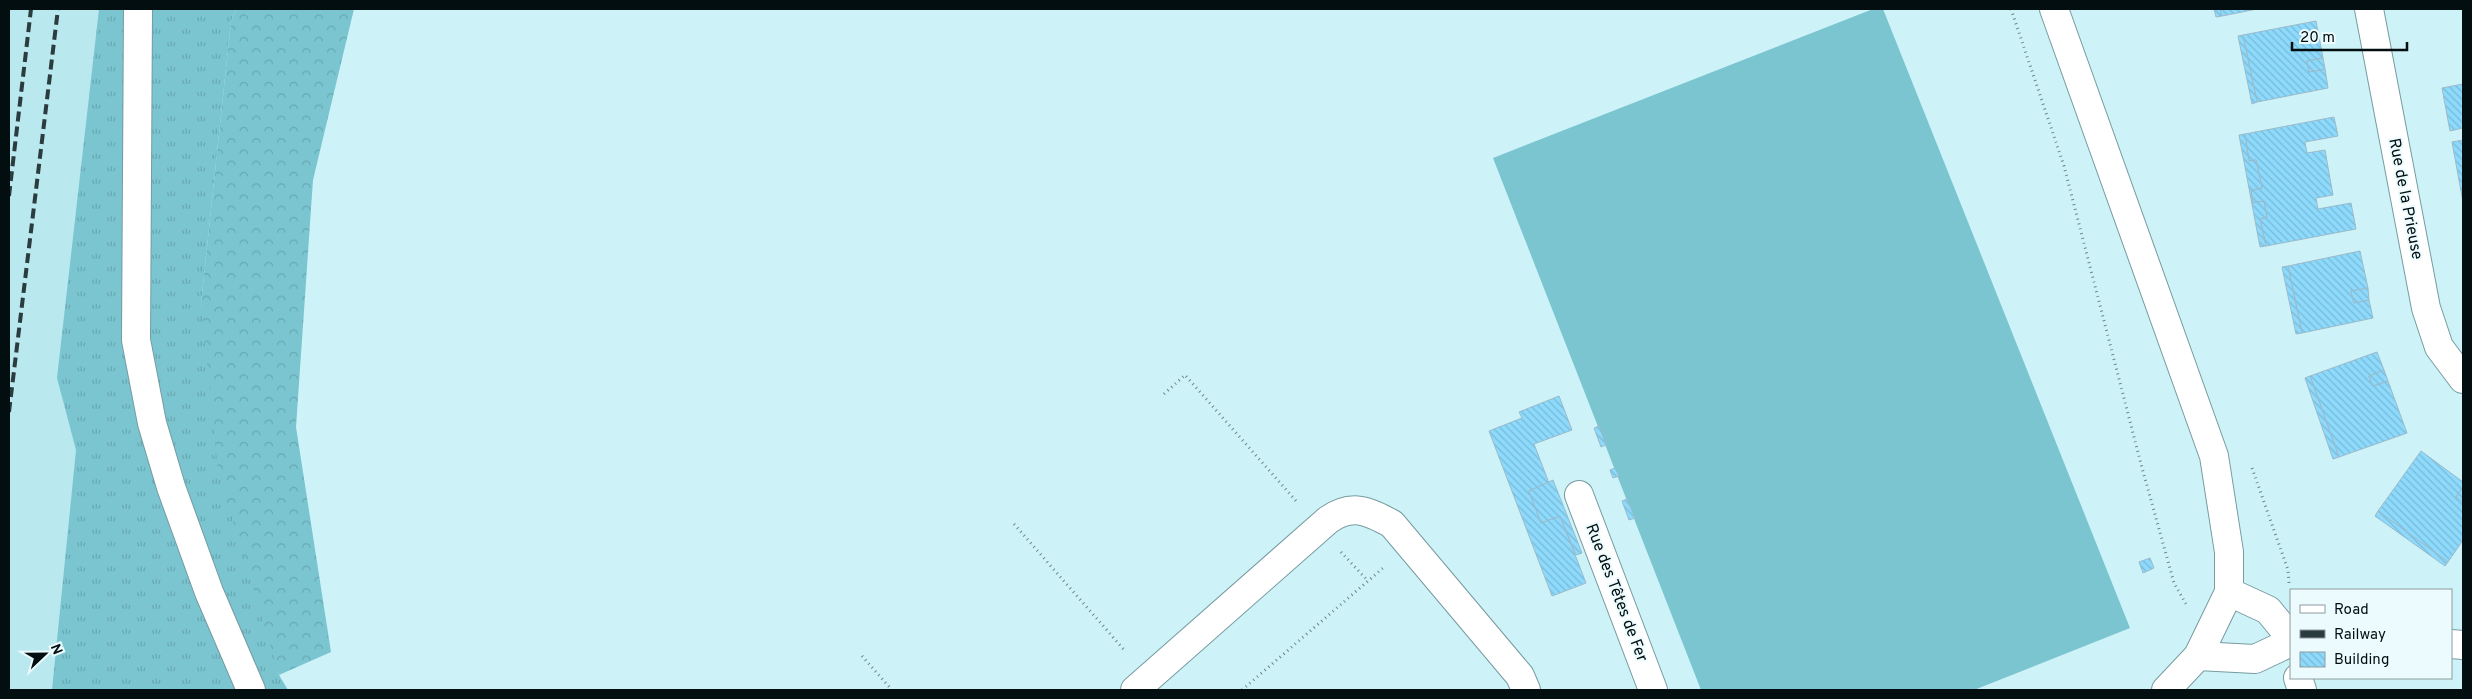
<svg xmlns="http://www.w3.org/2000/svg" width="2472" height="699" viewBox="0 0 2472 699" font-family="Overpass,sans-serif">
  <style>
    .built { fill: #b9e8ef }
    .grass { fill: url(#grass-tufts) }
    .forest { fill: url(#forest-crowns) }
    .pitch { fill: #7ac5d0 }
    .building { fill: url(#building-back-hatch); stroke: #9bbac9 }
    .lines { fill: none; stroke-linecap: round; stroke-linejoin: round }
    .minor-casing { stroke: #779ba0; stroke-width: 30 }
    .path { stroke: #6d878a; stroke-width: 3; stroke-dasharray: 1 4; stroke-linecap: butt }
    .minor { stroke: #fff; stroke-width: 28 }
    .rail { stroke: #2b3c3e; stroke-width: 4; stroke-dasharray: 10 5; stroke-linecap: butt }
    .labels { text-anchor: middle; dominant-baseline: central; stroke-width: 4; stroke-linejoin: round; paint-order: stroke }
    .street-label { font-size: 16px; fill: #020e0f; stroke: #ecfbfe }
  </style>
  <defs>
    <pattern id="grass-tufts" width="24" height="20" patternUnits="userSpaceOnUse" patternTransform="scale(1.25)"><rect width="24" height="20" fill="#7ac5d0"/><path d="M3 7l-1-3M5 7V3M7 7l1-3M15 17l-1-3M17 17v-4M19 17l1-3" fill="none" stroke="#68a8b1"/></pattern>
    <pattern id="forest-crowns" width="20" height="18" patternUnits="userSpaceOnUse" patternTransform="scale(1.25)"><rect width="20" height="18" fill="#7ac5d0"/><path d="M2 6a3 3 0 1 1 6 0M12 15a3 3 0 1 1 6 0" fill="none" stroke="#68a8b1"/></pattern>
    <pattern id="building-back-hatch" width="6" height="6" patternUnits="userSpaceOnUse" patternTransform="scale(1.25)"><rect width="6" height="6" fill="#8ddafc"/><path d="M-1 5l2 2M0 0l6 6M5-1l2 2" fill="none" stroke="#78bad7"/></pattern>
  </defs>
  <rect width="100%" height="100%" fill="#cdf3f8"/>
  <polygon class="built" points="9,9 236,9 231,21 201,303 218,471 123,690 9,690"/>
  <polygon class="grass" points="99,9 236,9 231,21 201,303 279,675 288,690 52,690 76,450 57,378"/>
  <polygon class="forest" points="236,9 354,9 313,180 296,427 331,652 279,675 218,471 201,303 231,21"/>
  <polygon class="pitch" points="1873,9 1883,9 2130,628 1974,690 1701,690 1493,158"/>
  <g class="building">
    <polygon points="2214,9 2220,9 2222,16 2216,17"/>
    <polygon points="2220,9 2257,9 2222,16"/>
    <polygon points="2316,21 2323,58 2307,61 2309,72 2325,69 2328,88 2257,102 2243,35"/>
    <polygon points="2243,35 2257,102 2252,104 2238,36"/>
    <polygon points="2323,58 2325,69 2309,72 2307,61"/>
    <polygon points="2463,84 2463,128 2450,131 2442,88"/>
    <polygon points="2334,117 2338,136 2305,142 2307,153 2325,150 2329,173 2333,195 2316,198 2318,209 2351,203 2356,229 2266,246 2260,219 2267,217 2264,201 2253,203 2251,190 2262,188 2256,160 2249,161 2245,134"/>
    <polygon points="2245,134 2249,161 2256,160 2262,188 2251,190 2253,203 2264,201 2267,217 2260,219 2266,246 2260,247 2239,135"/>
    <polygon points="2463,140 2463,202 2452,142"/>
    <polygon points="2360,251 2368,288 2351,291 2354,303 2369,300 2373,318 2302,333 2288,266"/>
    <polygon points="2288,266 2302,333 2296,334 2282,267"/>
    <polygon points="2368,288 2369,300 2354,303 2351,291"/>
    <polygon points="2377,352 2384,370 2369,376 2373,386 2388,381 2407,433 2339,457 2310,376"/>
    <polygon points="2384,370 2388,381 2373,386 2369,376"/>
    <polygon points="2310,376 2339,457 2333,459 2305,378"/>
    <polygon points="1559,396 1572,430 1534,444 1549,483 1529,491 1541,523 1560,516 1586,583 1552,596 1489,431 1522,418 1519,412"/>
    <polygon points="1599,426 1606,445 1601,447 1594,428"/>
    <polygon points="2421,451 2463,482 2463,487 2456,497 2463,502 2463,540 2448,562 2378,511"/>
    <polygon points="1615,468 1619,476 1613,478 1610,470"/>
    <polygon points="1553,480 1582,553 1576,555 1560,516 1541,523 1529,491"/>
    <polygon points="2463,487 2463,502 2456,497"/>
    <polygon points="1627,499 1635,518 1629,520 1622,501"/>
    <polygon points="2378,511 2448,562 2445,566 2375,516"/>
    <polygon points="2150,558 2154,568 2143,573 2139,562"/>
  </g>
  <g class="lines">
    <defs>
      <g id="minor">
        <polyline points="138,9 136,340 152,423 171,487 209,592 251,690"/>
        <polyline points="2054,9 2214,456 2229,552 2229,592 2198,656 2166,690"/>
        <polyline points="2369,9 2426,308 2439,347 2463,379"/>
        <polyline points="1579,495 1653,690"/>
        <polyline points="2229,592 2268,610 2291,638"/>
        <polyline points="2451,644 2463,645"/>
        <polyline points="2198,656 2255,659 2291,642"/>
        <polyline points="2298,678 2302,690"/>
        <path d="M1135,690L1328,520C1352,503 1368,511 1392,524L1520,676L1526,690"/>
      </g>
    </defs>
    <use href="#minor" class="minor-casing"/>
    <g class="path">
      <polyline points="2011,9 2064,166 2141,464 2174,583 2186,604"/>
      <polyline points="1164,394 1185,375 1297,502"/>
      <polyline points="2252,468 2288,570 2289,583"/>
      <polyline points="1014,524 1126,652"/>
      <polyline points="1341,552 1368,581"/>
      <polyline points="862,656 892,690"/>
      <polyline points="1242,690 1383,568"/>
    </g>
    <use href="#minor" class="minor"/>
    <g class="rail">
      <polyline points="9,196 31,9"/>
      <polyline points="9,412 58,9"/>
    </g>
  </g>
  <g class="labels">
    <g class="street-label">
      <text transform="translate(2405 199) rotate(79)">Rue de la Prieuse</text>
      <text transform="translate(1616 593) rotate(69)">Rue des Têtes de Fer</text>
    </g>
  </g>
  <rect width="2472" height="699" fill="none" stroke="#020e0f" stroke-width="20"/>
  <rect x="2290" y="589" width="162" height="90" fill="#ecfbfe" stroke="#8e9c9e"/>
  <rect x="2300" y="605" width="25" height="8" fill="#ffffff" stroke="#8e9c9e"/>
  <text x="2334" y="614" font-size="15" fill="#020e0f">Road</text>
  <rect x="2300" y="630" width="25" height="8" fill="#2b3c3e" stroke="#8e9c9e"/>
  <text x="2334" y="639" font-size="15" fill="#020e0f">Railway</text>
  <rect x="2300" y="652" width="25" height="15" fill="url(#building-back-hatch)" stroke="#8e9c9e"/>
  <text x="2334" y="664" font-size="15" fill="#020e0f">Building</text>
  <g transform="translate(45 654) rotate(68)" stroke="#ecfbfe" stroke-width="4" paint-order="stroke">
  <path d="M0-4L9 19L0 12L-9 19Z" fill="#020e0f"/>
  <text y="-8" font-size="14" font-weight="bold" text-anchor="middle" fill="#020e0f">N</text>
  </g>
  <path d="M2292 42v8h115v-8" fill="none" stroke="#020e0f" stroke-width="2.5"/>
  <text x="2300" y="42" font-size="15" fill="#020e0f" stroke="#ecfbfe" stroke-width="4" paint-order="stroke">20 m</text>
</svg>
